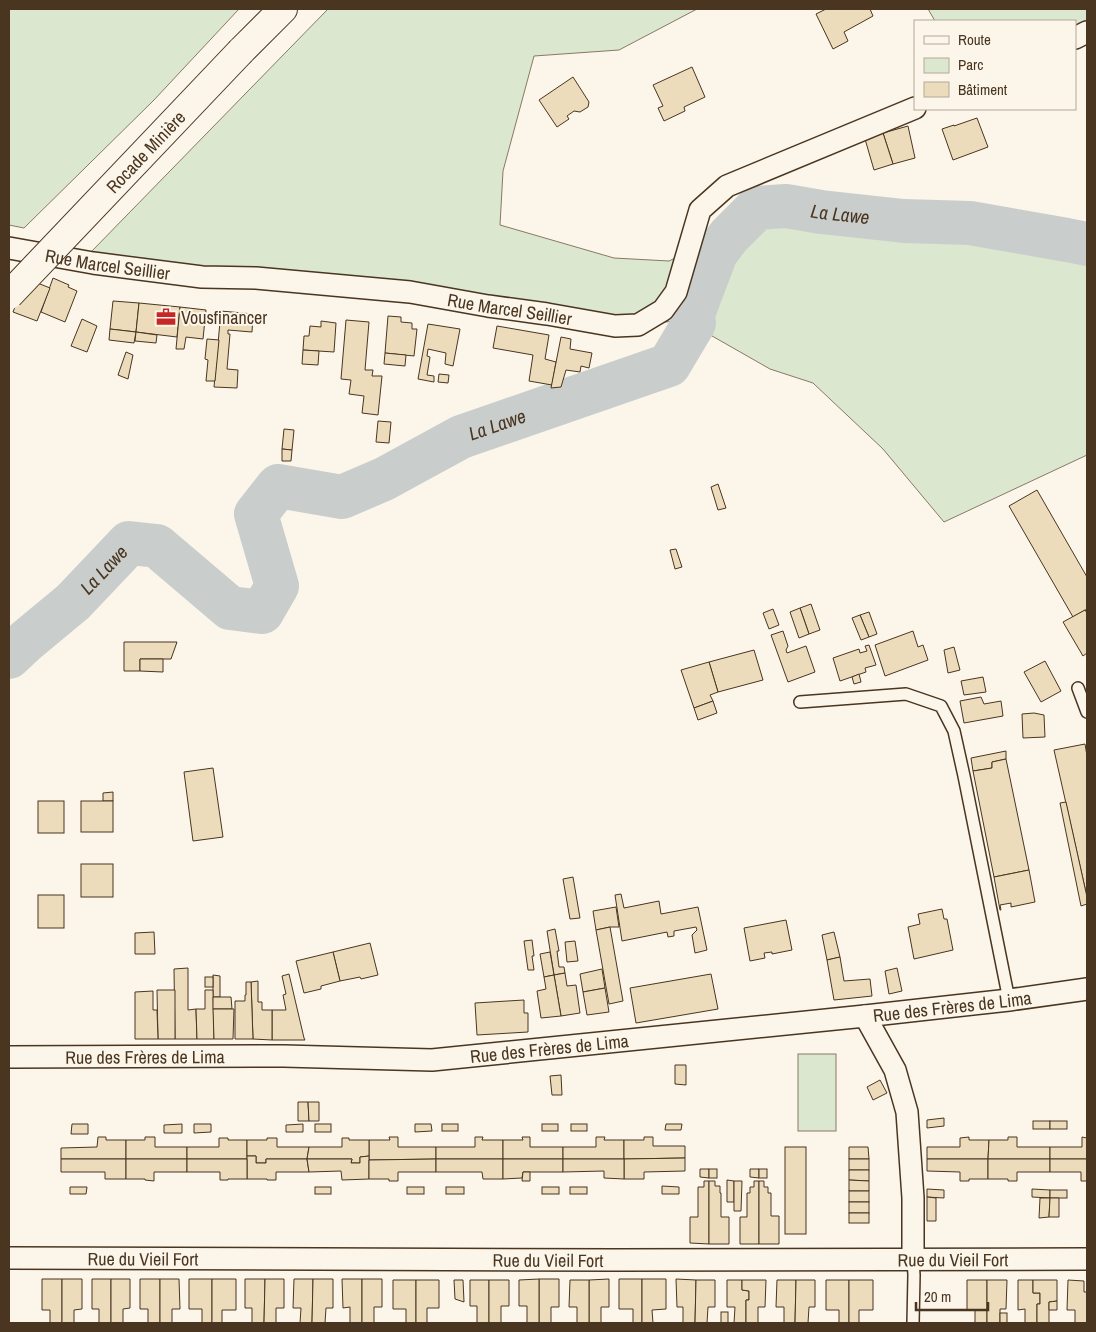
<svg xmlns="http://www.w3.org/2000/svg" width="1096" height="1332" viewBox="0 0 1096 1332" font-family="'Archivo Narrow',sans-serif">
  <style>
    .green { fill: #dce7d0; stroke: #887966 }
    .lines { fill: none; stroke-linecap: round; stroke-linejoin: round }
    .river { stroke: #c9cecd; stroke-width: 44 }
    .building { fill: #ecdcbc; stroke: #4a3520 }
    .service-casing { stroke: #4a3520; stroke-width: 14 }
    .minor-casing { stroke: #4a3520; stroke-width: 24 }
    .trunk-casing { stroke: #4a3520; stroke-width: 30 }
    .service { stroke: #fbf6e9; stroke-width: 11 }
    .minor { stroke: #fbf6e9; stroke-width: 21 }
    .trunk { stroke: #fbf6e9; stroke-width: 28 }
    .trunk-bridge-casing { stroke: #4a3520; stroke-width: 30; stroke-linecap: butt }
    .trunk-bridge { stroke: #fbf6e9; stroke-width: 28 }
    .labels { text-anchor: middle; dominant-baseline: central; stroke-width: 4; stroke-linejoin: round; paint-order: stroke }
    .street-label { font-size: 18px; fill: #4a3520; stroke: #fbf6e9 }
    .poi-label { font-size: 18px; fill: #4a3520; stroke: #fbf6e9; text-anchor: start }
    .water-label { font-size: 19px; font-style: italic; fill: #4a3520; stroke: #fbf6e9 }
  </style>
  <rect width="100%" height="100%" fill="#fbf6e9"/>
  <g class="green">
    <polygon points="9,9 239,9 154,100 24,228 9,225"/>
    <polygon points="328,9 697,9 619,50 534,56 503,171 500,225 614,258 669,261 688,252 716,253 729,236 757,208 786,206 821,212 904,221 970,223 1067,240 1087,244 1087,455 944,522 883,449 813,383 770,369 684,320 638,325 90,253"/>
    <polygon points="928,9 1087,9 1087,32 1075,38 1075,21 935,21"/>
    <rect x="798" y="1054" width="38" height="77"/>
  </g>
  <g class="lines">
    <path class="river" id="s1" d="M9,657L26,641L73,602L129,543L157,546L230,608L262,612L277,586L256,514L278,486L342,497L384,479L461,437L669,365L694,323L693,314L716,253L729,236L757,208L786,206L821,212L904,221L970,223L1067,240L1087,244"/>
  </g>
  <g class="building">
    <polygon points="826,9 870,9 873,16 844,32 848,41 833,49 816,14"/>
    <polygon points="692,67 705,97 684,107 685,111 664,121 658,108 663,106 653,85"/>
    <polygon points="573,77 589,102 588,107 580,112 574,111 567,116 569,119 557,127 539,100"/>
    <polygon points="977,118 988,147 953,160 942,129 954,125 954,126"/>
    <polygon points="908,126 915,158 893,164 883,133"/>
    <polygon points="883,133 893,164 874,170 865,139"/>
    <polygon points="53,278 69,285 68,287 77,291 65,322 41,312"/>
    <polygon points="25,281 35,282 50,288 37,321 13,312"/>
    <polygon points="113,301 139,303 136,332 110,329"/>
    <polygon points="139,303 180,307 177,337 136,332"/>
    <polygon points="180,307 206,310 203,339 186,337 184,349 176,349"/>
    <polygon points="221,311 253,314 252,332 228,330 228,334 230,334 227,369 238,370 237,388 214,387"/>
    <polygon points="388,316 401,317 401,322 412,323 412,329 417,329 414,356 385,353"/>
    <polygon points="82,319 97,326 87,352 71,346"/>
    <polygon points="346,320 369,322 365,370 373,370 372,376 382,376 378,415 362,413 364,396 349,394 351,380 341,379"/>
    <polygon points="321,321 336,323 334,352 303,350 304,336 309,336 310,326 321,327"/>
    <polygon points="428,324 460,329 453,366 445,364 446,353 428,349 427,356 430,357 427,375 434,376 434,382 418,379"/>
    <polygon points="497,326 549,335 545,359 556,362 552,385 529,381 533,355 493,348"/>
    <polygon points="110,329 136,332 134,343 109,340"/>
    <polygon points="136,332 157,335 156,343 135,341"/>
    <polygon points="561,337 571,339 570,349 592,353 589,368 581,366 580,372 566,370 561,387 551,388"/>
    <polygon points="207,339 219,340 215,381 206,381 208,360 205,359"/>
    <polygon points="303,350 319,351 318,365 302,364"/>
    <polygon points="126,352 133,355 128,379 118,375"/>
    <polygon points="385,353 406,355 405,366 384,364"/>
    <polygon points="439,374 449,375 448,383 438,382"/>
    <polygon points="378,421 391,422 389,443 376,442"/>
    <polygon points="284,429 294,430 292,450 282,449"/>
    <polygon points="282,449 292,450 291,461 282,461"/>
    <polygon points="718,484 726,508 718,510 711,487"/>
    <polygon points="1037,490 1087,577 1087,609 1073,617 1009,506"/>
    <polygon points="676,549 682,567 675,569 670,550"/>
    <polygon points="811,604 820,630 809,634 800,608"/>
    <polygon points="800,608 809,634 799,638 790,612"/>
    <polygon points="773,609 779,625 769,629 763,613"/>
    <polygon points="1085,610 1087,613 1087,653 1083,656 1063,622"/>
    <polygon points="869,612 877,634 869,637 860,615"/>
    <polygon points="860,615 869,637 861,640 852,618"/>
    <polygon points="783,631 788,646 786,650 787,653 806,646 815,672 788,682 771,635"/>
    <polygon points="913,631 918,647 923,645 928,660 885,676 875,645"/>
    <polygon points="124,642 177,642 171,659 140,659 140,671 124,671"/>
    <polygon points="869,645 876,665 865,668 866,672 840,681 833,658 859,649 860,653 867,651 865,646"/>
    <polygon points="954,647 960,670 948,673 944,650"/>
    <polygon points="754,650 763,680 718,692 709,662"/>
    <polygon points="140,659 163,659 163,672 140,671"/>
    <polygon points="1045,661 1061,691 1041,702 1024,672"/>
    <polygon points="709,662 718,692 710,695 713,701 694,708 681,670"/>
    <polygon points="859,674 861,682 854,684 852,677"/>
    <polygon points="983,677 986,692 964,695 961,681"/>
    <polygon points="981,697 984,704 1001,701 1003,716 964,723 960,701"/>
    <polygon points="713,701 717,713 698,720 694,708"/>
    <polygon points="1034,713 1044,715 1045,737 1023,738 1022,714"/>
    <polygon points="1085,744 1087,756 1087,897 1054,750"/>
    <polygon points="1006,751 1006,759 992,762 992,768 973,771 971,758"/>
    <polygon points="1006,759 1029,870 994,877 973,771 992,768 992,762"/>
    <polygon points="213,768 223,837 193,841 184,772"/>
    <polygon points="113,792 113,801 103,801 103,793"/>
    <rect x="38" y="801" width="26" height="32"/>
    <rect x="81" y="801" width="32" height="31"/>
    <polygon points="1066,802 1087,897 1087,904 1081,906 1060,803"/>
    <rect x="81" y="864" width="32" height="33"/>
    <polygon points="1029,870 1035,902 1011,907 1011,903 1000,905 1001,910 1000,910 994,877"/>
    <polygon points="573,877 580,918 570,919 563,879"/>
    <polygon points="621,894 624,908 659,901 661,914 698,907 707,950 695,953 692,935 697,930 696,927 674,931 674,936 668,937 667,932 622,941 615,895"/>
    <rect x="38" y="895" width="26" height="33"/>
    <polygon points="616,907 619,927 610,927 596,930 593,911"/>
    <polygon points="942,909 944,919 947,919 953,950 914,959 908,927 920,924 918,914"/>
    <polygon points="786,920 792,950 772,954 772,952 764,953 765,958 750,961 744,928"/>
    <polygon points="610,927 623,1001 609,1004 596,930"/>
    <polygon points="555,929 559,951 557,951 559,967 564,967 565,973 554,975 547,931"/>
    <polygon points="154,932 155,954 135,954 135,933"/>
    <polygon points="834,932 840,957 827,960 822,935"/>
    <polygon points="532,940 534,956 532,956 534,970 528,970 524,941"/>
    <polygon points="575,941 578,961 567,962 565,942"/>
    <polygon points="370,943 378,975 361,979 360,977 340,981 333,952"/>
    <polygon points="333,952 340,981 321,986 321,989 304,993 296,961"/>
    <polygon points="550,952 554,975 544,977 540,954"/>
    <polygon points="840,957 844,981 870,979 872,996 834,1000 827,960"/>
    <polygon points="188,968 188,1010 196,1009 197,1039 175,1039 174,969"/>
    <polygon points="897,968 902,991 889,994 885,971"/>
    <polygon points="602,969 605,988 583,992 580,974"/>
    <polygon points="565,973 567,986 576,985 580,1013 561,1016 554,975"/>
    <polygon points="289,974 304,1038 305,1040 272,1040 272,1010 286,1010 283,995 286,994 282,976"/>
    <polygon points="711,974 718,1009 636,1023 630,988"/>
    <polygon points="213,975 220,976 220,997 213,997"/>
    <polygon points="554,975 561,1016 541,1018 537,991 546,989 544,977"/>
    <rect x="205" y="977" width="8" height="10"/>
    <polygon points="258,981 258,1002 262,1002 262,1010 272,1010 272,1040 253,1039 251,982"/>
    <polygon points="246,982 251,982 253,1039 235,1039 235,1001 245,1001 245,995 246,995"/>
    <polygon points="605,988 609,1012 587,1015 583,992"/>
    <polygon points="157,990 175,990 175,1039 158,1039"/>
    <polygon points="205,990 213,990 214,1039 197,1039 196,1009 205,1009"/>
    <polygon points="153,991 153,1010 157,1010 158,1039 135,1039 135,992"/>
    <polygon points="213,997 231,997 232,1009 213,1009"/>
    <polygon points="524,1000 524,1013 528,1013 528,1032 477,1035 475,1003"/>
    <polygon points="213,1009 234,1009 233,1039 214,1039"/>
    <polygon points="675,1065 686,1065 686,1085 675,1084"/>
    <polygon points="561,1075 562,1095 552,1095 550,1076"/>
    <polygon points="880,1080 887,1093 873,1100 867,1087"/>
    <polygon points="298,1102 308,1102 309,1121 298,1121"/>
    <polygon points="308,1102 319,1102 319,1121 309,1121"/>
    <polygon points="944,1118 944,1126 927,1128 927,1120"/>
    <rect x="1033" y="1121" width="17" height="8"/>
    <rect x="1050" y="1121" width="17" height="8"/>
    <polygon points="72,1124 88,1124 88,1134 71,1134"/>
    <polygon points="182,1124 182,1133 164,1133 164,1125"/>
    <polygon points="194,1124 211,1124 211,1132 194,1133"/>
    <polygon points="303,1124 303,1132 286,1132 286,1125"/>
    <rect x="315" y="1124" width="16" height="8"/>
    <polygon points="415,1124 431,1124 432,1131 415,1132"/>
    <rect x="442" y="1124" width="16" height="7"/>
    <rect x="542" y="1124" width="16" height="7"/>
    <rect x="571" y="1124" width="16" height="7"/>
    <polygon points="666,1124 682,1124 681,1130 665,1130"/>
    <polygon points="98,1137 106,1137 106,1140 126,1140 126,1159 61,1159 61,1148 97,1147"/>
    <polygon points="145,1137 155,1137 155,1147 187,1147 187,1159 126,1159 126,1140 145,1140"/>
    <polygon points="389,1137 398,1137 398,1147 436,1147 436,1159 369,1160 369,1140 390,1140"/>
    <polygon points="475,1137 483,1137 482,1140 503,1140 503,1159 436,1159 436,1147 475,1147"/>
    <polygon points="522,1137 530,1137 530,1147 563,1147 563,1159 503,1159 503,1140 523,1140"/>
    <polygon points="596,1137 605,1137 604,1140 624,1140 624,1159 563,1159 563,1147 596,1147"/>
    <polygon points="644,1137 653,1137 653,1146 685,1146 685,1158 624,1159 624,1140 644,1140"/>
    <polygon points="969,1137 969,1140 989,1140 988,1159 927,1159 927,1147 960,1147 960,1138"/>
    <polygon points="1008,1137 1017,1137 1017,1147 1050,1147 1050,1159 988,1159 989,1140 1008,1140"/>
    <polygon points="1082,1137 1087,1138 1087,1159 1050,1159 1050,1147 1082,1147"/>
    <polygon points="219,1138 228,1138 228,1140 247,1140 247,1159 187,1159 187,1147 219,1147"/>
    <polygon points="267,1138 277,1138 277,1147 309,1147 307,1159 266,1159 266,1163 256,1163 256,1156 247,1156 247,1140 267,1140"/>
    <polygon points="342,1138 349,1138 349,1140 369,1140 369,1156 360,1157 360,1163 351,1163 352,1159 307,1159 309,1147 342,1147"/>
    <rect x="785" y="1147" width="21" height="87"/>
    <polygon points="849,1147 868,1147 869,1159 849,1159"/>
    <polygon points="247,1156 256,1156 256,1163 266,1163 266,1159 307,1159 309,1172 276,1172 276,1180 267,1180 267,1179 247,1179"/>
    <polygon points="369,1156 369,1179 342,1180 341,1171 309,1172 307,1159 352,1159 351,1163 360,1163 360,1157"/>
    <polygon points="685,1158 685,1171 644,1172 644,1179 624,1179 624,1159"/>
    <polygon points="61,1159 126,1159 126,1179 105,1179 105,1172 61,1172"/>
    <polygon points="126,1159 187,1159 187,1172 154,1172 154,1181 145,1180 145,1179 126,1179"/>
    <polygon points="187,1159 247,1159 247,1179 228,1179 228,1180 220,1180 220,1172 187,1172"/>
    <polygon points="436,1159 436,1172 398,1172 398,1181 389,1181 389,1179 369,1179 369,1160"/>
    <polygon points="436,1159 503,1159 503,1179 483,1179 482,1172 436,1172"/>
    <polygon points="503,1159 563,1159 563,1172 523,1172 522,1178 503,1179"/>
    <polygon points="563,1159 624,1159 624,1179 604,1178 604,1171 563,1172"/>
    <rect x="849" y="1159" width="20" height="11"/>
    <polygon points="927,1159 988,1159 988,1179 969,1179 969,1181 960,1181 960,1172 927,1171"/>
    <polygon points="988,1159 1050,1159 1050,1172 1017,1172 1017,1181 1008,1181 1008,1179 988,1179"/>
    <polygon points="1050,1159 1087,1159 1087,1181 1081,1181 1081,1172 1050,1172"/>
    <polygon points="700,1169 709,1169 709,1178 700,1177"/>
    <rect x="709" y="1169" width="8" height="9"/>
    <polygon points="750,1169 759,1169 759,1178 750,1177"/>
    <rect x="759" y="1169" width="8" height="9"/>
    <polygon points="849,1170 869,1170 869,1181 849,1180"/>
    <polygon points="523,1172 530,1172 530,1181 522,1181"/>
    <polygon points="727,1180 734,1181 734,1202 727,1202"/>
    <polygon points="849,1180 869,1181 869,1191 849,1191"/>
    <polygon points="704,1181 709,1181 709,1244 690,1243 690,1217 698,1217 698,1187 704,1187"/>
    <polygon points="709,1181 715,1181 715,1186 720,1186 720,1193 721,1193 721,1217 729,1217 729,1244 709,1244"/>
    <polygon points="734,1181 742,1181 741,1211 734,1211"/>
    <polygon points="754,1181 759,1181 759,1244 740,1244 740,1217 747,1217 747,1193 750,1193 750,1187 754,1187"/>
    <polygon points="759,1181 764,1181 764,1187 768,1187 768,1193 771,1193 771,1216 779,1216 779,1244 759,1244"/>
    <polygon points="662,1186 679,1187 679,1194 662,1194"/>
    <polygon points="70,1187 87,1187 86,1194 70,1194"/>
    <rect x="315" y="1187" width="16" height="7"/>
    <rect x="407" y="1187" width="17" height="7"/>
    <rect x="446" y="1187" width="18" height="7"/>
    <rect x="542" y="1187" width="17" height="7"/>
    <rect x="570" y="1187" width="17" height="7"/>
    <polygon points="927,1189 944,1190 944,1198 927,1197"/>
    <polygon points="1032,1189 1050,1190 1050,1198 1032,1197"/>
    <rect x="1050" y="1190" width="17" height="8"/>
    <rect x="849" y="1191" width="20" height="11"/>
    <polygon points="927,1197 936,1198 936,1221 927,1221"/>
    <polygon points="1040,1198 1050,1198 1049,1217 1039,1218"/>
    <polygon points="1050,1198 1059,1198 1059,1217 1049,1217"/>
    <rect x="849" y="1202" width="20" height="11"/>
    <rect x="849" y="1213" width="20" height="10"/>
    <polygon points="42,1279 62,1279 62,1323 50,1323 50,1310 42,1310"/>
    <polygon points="62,1279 82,1279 82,1309 74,1310 74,1323 62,1323"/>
    <polygon points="92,1279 111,1279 111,1323 99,1323 99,1309 92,1309"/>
    <polygon points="111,1279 130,1279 130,1308 123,1309 123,1323 111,1323"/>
    <polygon points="140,1279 160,1279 160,1323 148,1323 148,1309 140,1309"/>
    <polygon points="160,1279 179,1279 180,1309 172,1309 172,1323 160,1323"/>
    <polygon points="189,1279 212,1279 212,1323 202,1323 202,1309 189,1309"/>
    <polygon points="212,1279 236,1279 236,1310 222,1310 222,1323 212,1323"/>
    <polygon points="245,1279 265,1279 264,1323 252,1323 252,1308 245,1308"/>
    <polygon points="265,1279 284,1279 284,1308 276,1308 276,1323 264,1323"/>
    <polygon points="294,1279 313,1279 312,1323 300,1323 301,1308 293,1308"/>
    <polygon points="313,1279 333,1279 333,1308 326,1308 325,1323 312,1323"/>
    <polygon points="342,1279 362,1279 362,1323 350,1323 350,1307 343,1308"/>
    <polygon points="362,1279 382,1279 382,1307 374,1307 374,1323 362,1323"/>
    <polygon points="539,1279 559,1279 559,1307 551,1307 551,1323 539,1323"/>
    <polygon points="539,1279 539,1323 527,1323 527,1306 519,1306 519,1280"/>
    <polygon points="609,1279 609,1307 601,1307 601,1323 589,1323 589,1280"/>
    <polygon points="619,1279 642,1279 642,1323 633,1323 633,1309 619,1309"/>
    <polygon points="642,1279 666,1279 666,1309 652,1310 653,1323 642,1323"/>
    <polygon points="676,1279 696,1280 695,1323 683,1323 683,1307 677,1307"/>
    <polygon points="393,1280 416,1280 416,1323 406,1323 406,1309 393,1309"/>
    <polygon points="416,1280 439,1280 439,1308 427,1308 427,1323 416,1323"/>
    <polygon points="454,1280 463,1280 464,1302 455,1299"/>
    <polygon points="470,1280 489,1280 489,1323 477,1323 477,1306 470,1306"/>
    <polygon points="489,1280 509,1280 509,1306 501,1306 501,1323 489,1323"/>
    <polygon points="570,1280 589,1280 589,1323 577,1323 577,1307 569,1307"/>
    <polygon points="696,1280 715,1280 715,1307 708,1307 707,1323 695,1323"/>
    <polygon points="727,1280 742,1280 742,1290 749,1291 749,1300 746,1300 746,1323 734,1323 735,1307 727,1307"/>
    <polygon points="742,1280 766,1280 765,1307 758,1307 758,1323 746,1323 746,1300 749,1300 749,1291 742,1290"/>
    <polygon points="777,1280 796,1280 795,1323 784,1323 784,1307 776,1307"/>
    <polygon points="796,1280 815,1280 815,1307 809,1307 808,1323 795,1323"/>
    <polygon points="826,1280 849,1280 849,1323 839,1323 839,1310 826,1310"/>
    <polygon points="849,1280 873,1280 873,1310 859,1310 859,1323 849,1323"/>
    <polygon points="967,1280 987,1280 987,1323 975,1323 975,1310 967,1310"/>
    <polygon points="987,1280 1007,1280 1006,1309 1000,1309 1000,1323 987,1323"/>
    <polygon points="1018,1280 1033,1280 1033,1293 1040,1293 1040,1304 1037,1304 1037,1323 1025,1323 1025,1309 1018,1310"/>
    <polygon points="1033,1280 1057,1280 1057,1301 1049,1302 1049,1323 1037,1323 1037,1304 1040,1304 1040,1293 1033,1293"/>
    <polygon points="1068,1280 1084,1281 1084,1292 1087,1292 1087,1323 1075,1323 1075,1310 1067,1310"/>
    <polygon points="1057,1301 1057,1310 1049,1310 1049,1302"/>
    <rect x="721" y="1312" width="7" height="11"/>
    <rect x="1000" y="1313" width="7" height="10"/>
  </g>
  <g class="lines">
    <defs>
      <g id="service">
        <polyline points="1078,688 1087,712"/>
        <polyline points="800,702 906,694 941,706 954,731 964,776 1009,1000"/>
        <polyline points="913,1323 914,1275 913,1260"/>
      </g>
      <g id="minor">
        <polyline points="1075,38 1087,32"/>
        <path id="s2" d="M9,248L93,263L202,277L256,278L410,292L488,306L547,314L615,326L638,325L663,310L676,292L700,210L727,186L915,108"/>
        <polyline points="865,1016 895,1070 907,1112 913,1198 913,1260"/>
        <path id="s3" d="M9,1057L284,1056L432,1060L865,1016L1009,1000L1087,989"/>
        <path id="s4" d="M9,1258L615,1260L1087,1259"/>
      </g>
      <polyline id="trunk" points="241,51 283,9"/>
    </defs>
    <use href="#service" class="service-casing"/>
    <use href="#minor" class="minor-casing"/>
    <use href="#trunk" class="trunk-casing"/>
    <use href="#service" class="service"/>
    <use href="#minor" class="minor"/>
    <use href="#trunk" class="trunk"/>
    <defs>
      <g id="trunk-bridge">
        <path id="s5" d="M9,295L241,51"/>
      </g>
    </defs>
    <use href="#trunk-bridge" class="trunk-bridge-casing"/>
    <use href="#trunk-bridge" class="trunk-bridge"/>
  </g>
  <defs>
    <symbol id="office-bare" viewBox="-9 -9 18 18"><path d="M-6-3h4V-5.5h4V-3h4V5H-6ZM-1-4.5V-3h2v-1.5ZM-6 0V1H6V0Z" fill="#c62828" stroke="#fbf6e9" stroke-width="2.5" paint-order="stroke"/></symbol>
  </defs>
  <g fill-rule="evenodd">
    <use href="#office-bare" x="152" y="303" width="28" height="28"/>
  </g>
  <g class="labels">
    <g class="street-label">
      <text stroke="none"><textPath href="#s5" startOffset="198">Rocade Minière</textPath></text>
      <text stroke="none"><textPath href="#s2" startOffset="100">Rue Marcel Seillier</textPath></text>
      <text stroke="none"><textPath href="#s2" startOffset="505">Rue Marcel Seillier</textPath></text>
      <text stroke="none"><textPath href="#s3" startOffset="946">Rue des Frères de Lima</textPath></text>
      <text stroke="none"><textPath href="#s3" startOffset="541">Rue des Frères de Lima</textPath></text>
      <text stroke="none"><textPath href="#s3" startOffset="136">Rue des Frères de Lima</textPath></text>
      <text stroke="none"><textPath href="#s4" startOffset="134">Rue du Vieil Fort</textPath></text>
      <text stroke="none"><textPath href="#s4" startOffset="539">Rue du Vieil Fort</textPath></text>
      <text stroke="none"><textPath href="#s4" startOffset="944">Rue du Vieil Fort</textPath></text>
    </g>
    <g class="poi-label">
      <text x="181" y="317">Vousfinancer</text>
    </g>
    <g class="water-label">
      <text stroke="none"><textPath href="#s1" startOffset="1149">La Lawe</textPath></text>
      <text stroke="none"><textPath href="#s1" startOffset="699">La Lawe</textPath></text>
      <text stroke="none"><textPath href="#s1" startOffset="129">La Lawe</textPath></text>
    </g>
  </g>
  <rect width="1096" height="1332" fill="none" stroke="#4a3520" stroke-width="20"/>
  <rect x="914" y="20" width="162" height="90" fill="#fbf6e9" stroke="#b4a999"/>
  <rect x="924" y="36" width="25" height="8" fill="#fbf6e9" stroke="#b4a999"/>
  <text x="958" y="45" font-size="15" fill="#4a3520">Route</text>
  <rect x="924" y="58" width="25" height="15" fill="#dce7d0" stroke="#b4a999"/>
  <text x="958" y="70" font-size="15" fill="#4a3520">Parc</text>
  <rect x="924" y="82" width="25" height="15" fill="#ecdcbc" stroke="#b4a999"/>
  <text x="958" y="95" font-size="15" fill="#4a3520">Bâtiment</text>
  <path d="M916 1302v8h72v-8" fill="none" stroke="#4a3520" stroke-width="2.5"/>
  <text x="924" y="1302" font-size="15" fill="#4a3520" stroke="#fbf6e9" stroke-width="4" paint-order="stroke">20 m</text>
</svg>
